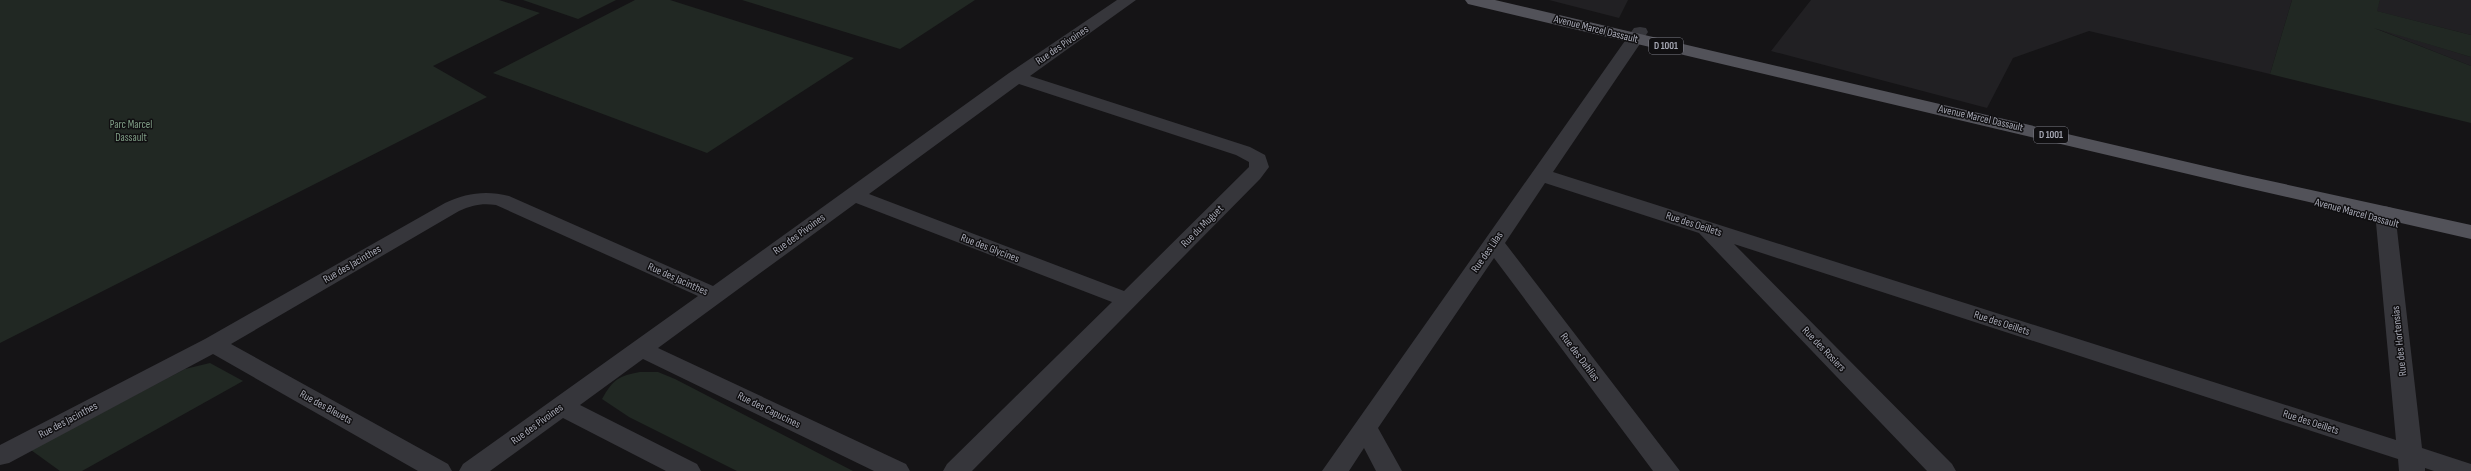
<svg xmlns="http://www.w3.org/2000/svg" width="2471" height="471" viewBox="0 0 2471 471" font-family="'Sofia Sans Condensed',sans-serif">
  <style>
    .built { fill: #212023 }
    .green { fill: #212823 }
    .lines { fill: none; stroke-linecap: round; stroke-linejoin: round }
    .minor { fill: #36363b; fill-rule: evenodd }
    .primary { fill: #525259; fill-rule: evenodd }
    .labels { text-anchor: middle; dominant-baseline: central; stroke-width: 3; stroke-linejoin: round; paint-order: stroke }
    .shield { fill: #100f11; stroke: #7a7b84; stroke-width: 1 }
    .shield-label { font-size: 10px; font-weight: bold; fill: #a7a9b5 }
    .street-label { font-size: 11px; fill: #a7a9b5; stroke: #100f11 }
    .park-label { font-size: 11px; fill: #809f87; stroke: #100f11 }
  </style>
  <rect width="100%" height="100%" fill="#151416"/>
  <g class="built">
    <polygon points="1549,0 1628,0 1619,18"/>
    <polygon points="1811,0 2292,0 2270,74 2089,31 2013,58 1987,108 1771,51"/>
    <polygon points="2380,0 2471,0 2471,35 2376,11"/>
    <polygon points="2367,25 2471,57 2471,66"/>
  </g>
  <g class="green">
    <polygon points="0,0 499,0 540,13 433,66 487,97 0,343"/>
    <polygon points="523,0 616,0 578,19"/>
    <polygon points="635,0 670,0 854,58 707,153 493,73"/>
    <polygon points="742,0 975,0 900,49"/>
    <polygon points="2292,0 2380,0 2377,11 2471,35 2471,57 2374,28 2471,66 2471,123 2270,74"/>
    <polygon points="210,363 243,381 82,471 60,471 31,450 185,369"/>
    <path d="M640,372H658L675,379L853,471H737L629,417L602,399C613,379 619,376 640,372Z"/>
  </g>
  <g class="lines">
    <g class="minor">
      <path d="M1117,0H1136L1030,76L1250,147L1265,155L1269,167L1260,179L972,471H943L947,464L1112,302L856,203L658,348L906,464L910,471H874L643,359L580,405L697,464L701,471H666L563,418L490,471H459L463,464L698,296L496,205C482,203 472,205 459,211L231,344L448,464L452,471H418L213,354L9,463L0,465V445L205,339L445,203C466,193 486,190 509,196L713,286L1009,73ZM1019,84L1236,155L1249,162V167L1124,291L869,194Z"/>
      <polygon points="1640,27 1646,28 1648,32 1553,172 2396,440 2375,212 2378,208 2385,206 2392,208 2395,212 2422,448 2471,464 2471,471 2434,471 2425,468 2425,471 2399,471 2398,459 1734,244 1952,464 1956,471 1927,471 1699,233 1545,183 1505,243 1680,471 1653,471 1494,258 1378,428 1402,471 1376,471 1364,448 1349,471 1322,471 1634,28"/>
    </g>
    <polygon class="primary" points="1465,0 1495,0 2243,175 2471,225 2471,239 2243,187 1468,4"/>
  </g>
  <g class="labels">
    <g class="shield">
      <rect x="1649" y="38" width="34" height="16" rx="3"/>
      <rect x="2034" y="127" width="34" height="16" rx="3"/>
    </g>
    <g class="shield-label">
      <text x="1666" y="46">D 1001</text>
      <text x="2051" y="135">D 1001</text>
    </g>
    <g class="street-label">
      <text transform="translate(1596 29) rotate(14)">Avenue Marcel Dassault</text>
      <text transform="translate(1062 45) rotate(-34)">Rue des Pivoines</text>
      <text transform="translate(1981 118) rotate(13)">Avenue Marcel Dassault</text>
      <text transform="translate(2357 213) rotate(15)">Avenue Marcel Dassault</text>
      <text transform="translate(1694 224) rotate(18)">Rue des Oeillets</text>
      <text transform="translate(1202 226) rotate(-45)">Rue du Muguet</text>
      <text transform="translate(799 234) rotate(-36)">Rue des Pivoines</text>
      <text transform="translate(990 248) rotate(21)">Rue des Glycines</text>
      <text transform="translate(1487 252) rotate(-55)">Rue des Lilas</text>
      <text transform="translate(352 264) rotate(-30)">Rue des Jacinthes</text>
      <text transform="translate(678 279) rotate(24)">Rue des Jacinthes</text>
      <text transform="translate(2002 323) rotate(18)">Rue des Oeillets</text>
      <text transform="translate(2399 341) rotate(-96)">Rue des Hortensias</text>
      <text transform="translate(1824 349) rotate(46)">Rue des Rosiers</text>
      <text transform="translate(1580 357) rotate(53)">Rue des Dahlias</text>
      <text transform="translate(326 407) rotate(29)">Rue des Bleuets</text>
      <text transform="translate(769 410) rotate(26)">Rue des Capucines</text>
      <text transform="translate(68 420) rotate(-28)">Rue des Jacinthes</text>
      <text transform="translate(2311 422) rotate(18)">Rue des Oeillets</text>
      <text transform="translate(537 424) rotate(-36)">Rue des Pivoines</text>
    </g>
    <g class="park-label">
      <text x="131" y="124">Parc Marcel<tspan x="131" dy="13">Dassault</tspan></text>
    </g>
  </g>
</svg>
